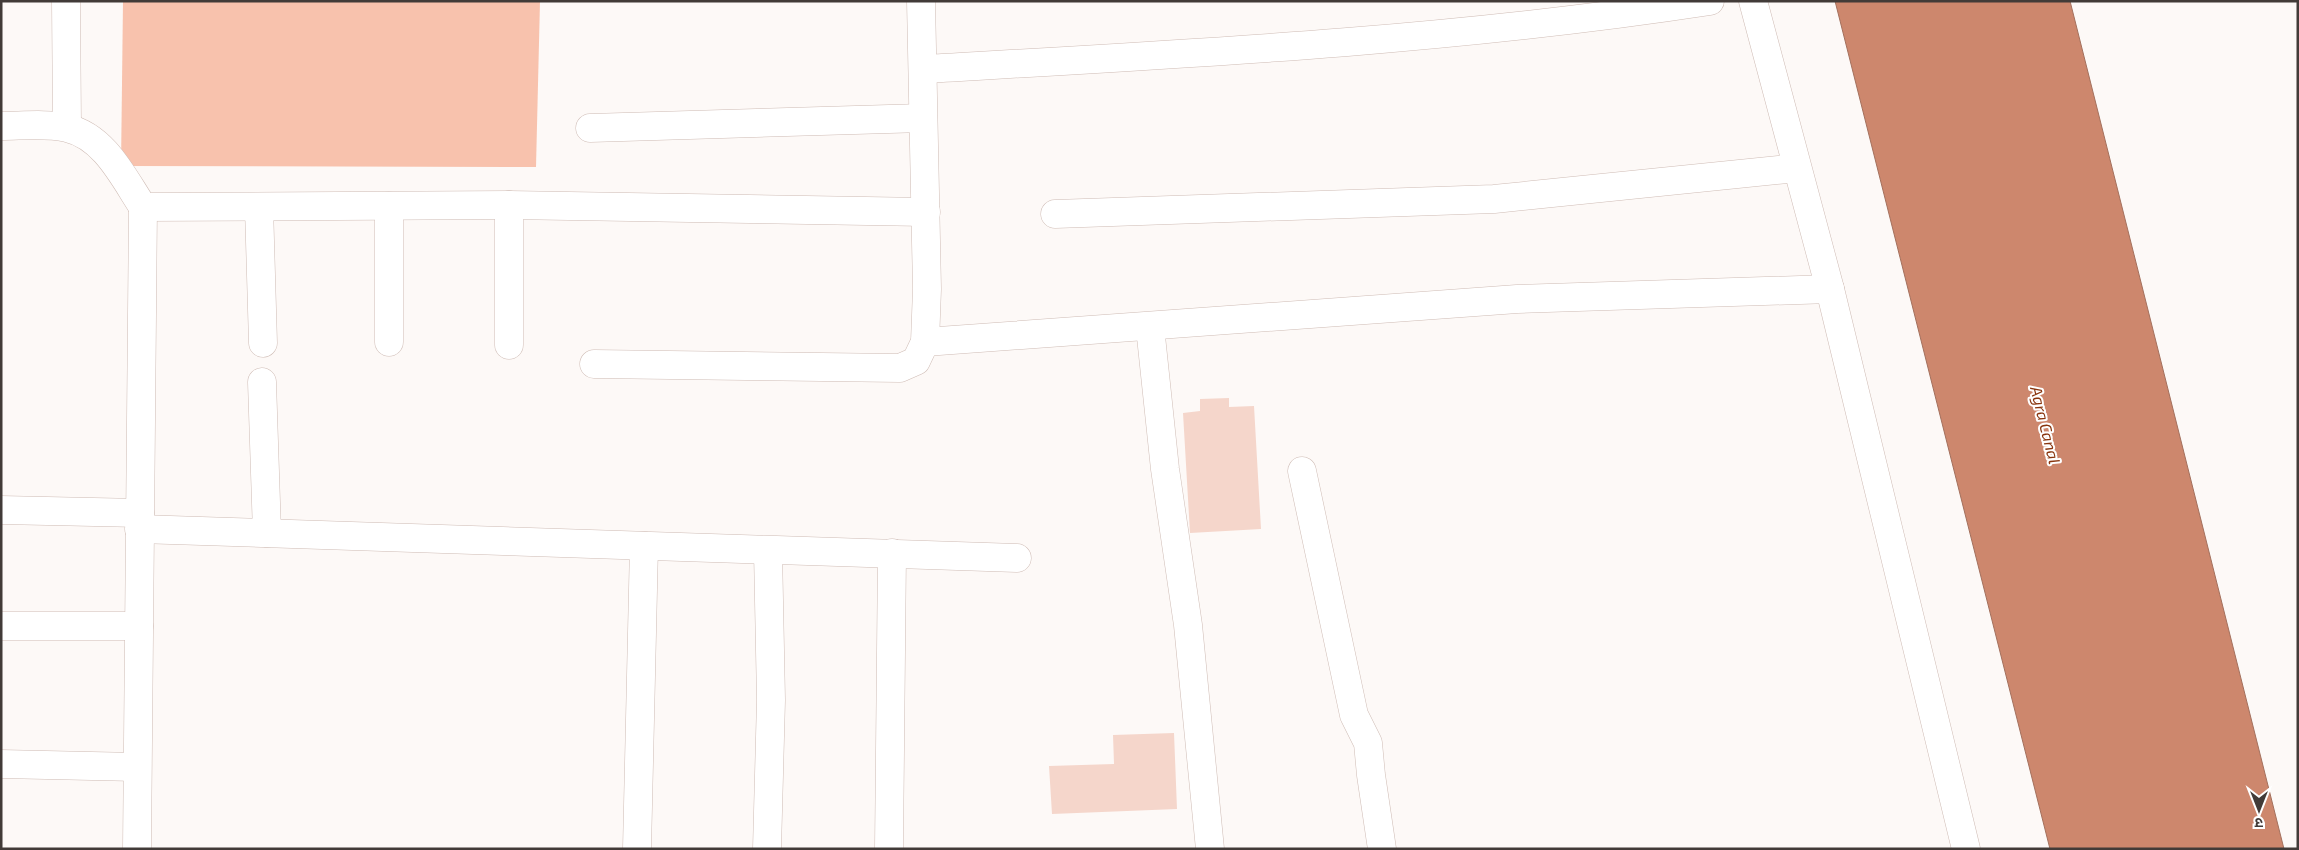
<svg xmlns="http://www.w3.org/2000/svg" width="2299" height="850" viewBox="0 0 2299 850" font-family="'Exo 2','Noto Sans Devanagari',sans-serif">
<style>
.green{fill:#f8c2ad}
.water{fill:#cd876d;stroke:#a3705d}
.building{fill:#f5d6cb}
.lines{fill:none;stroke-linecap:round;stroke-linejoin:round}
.minor-casing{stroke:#cfbcb5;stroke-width:29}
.minor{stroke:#fff;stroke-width:28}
.labels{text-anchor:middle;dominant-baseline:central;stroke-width:4;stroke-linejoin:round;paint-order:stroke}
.water-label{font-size:16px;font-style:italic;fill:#88340d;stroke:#fff}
</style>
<rect width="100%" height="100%" fill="#fdf9f7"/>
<!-- green -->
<polygon class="green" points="123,1 540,1 536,167 121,166"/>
<!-- water -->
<polygon class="water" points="1835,1 2070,1 2284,849 2050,849"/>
<!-- building -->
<g class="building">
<polygon points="1229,398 1229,407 1254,406 1261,529 1190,533 1183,413 1200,411 1200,399"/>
<polygon points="1174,733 1177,809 1052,814 1049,766 1114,764 1113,735"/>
</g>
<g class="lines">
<!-- minor casing -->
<g class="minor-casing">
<g id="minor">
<polyline points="66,1 67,127"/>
<polyline points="1753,1 1830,289 1966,849"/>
<path d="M923 69C1186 54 1449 41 1710 1"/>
<path d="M1 126C22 126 47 123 67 128 105 137 123 177 143 207L509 205 926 212"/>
<polyline points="590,128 923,118"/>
<polyline points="389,206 389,342"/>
<polyline points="259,207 263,343"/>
<polyline points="1055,214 1494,199 1797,168"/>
<polyline points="1150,327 1165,469 1188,625 1210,849"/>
<polyline points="925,342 1517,299 1830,289"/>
<polyline points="509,345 509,205"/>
<polyline points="594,364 900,368 916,361 925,342 927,289 921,1"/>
<polyline points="262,382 267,533"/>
<polyline points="1302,471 1354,715 1368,743 1371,775 1382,849"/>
<polyline points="1,510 140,513"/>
<polyline points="139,529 1017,558"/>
<polyline points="1,626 139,626"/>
<polyline points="1,764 137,767"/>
<polyline points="137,849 143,207"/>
<polyline points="637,849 644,546"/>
<polyline points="767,849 771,700 768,551"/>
<polyline points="889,849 892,553"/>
</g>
</g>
<!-- minor -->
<use href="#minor" class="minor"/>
</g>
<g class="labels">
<!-- water labels -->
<g class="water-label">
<text transform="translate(2046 425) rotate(76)">Agra Canal</text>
</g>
</g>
<!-- border -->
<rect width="2299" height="850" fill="none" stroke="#423b38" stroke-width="5"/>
<!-- north arrow -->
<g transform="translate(2259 810) rotate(180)" stroke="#ffffff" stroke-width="4" paint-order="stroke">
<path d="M0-4L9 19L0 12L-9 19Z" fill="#423b38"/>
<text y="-8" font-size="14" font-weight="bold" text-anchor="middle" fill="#423b38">उ</text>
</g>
</svg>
